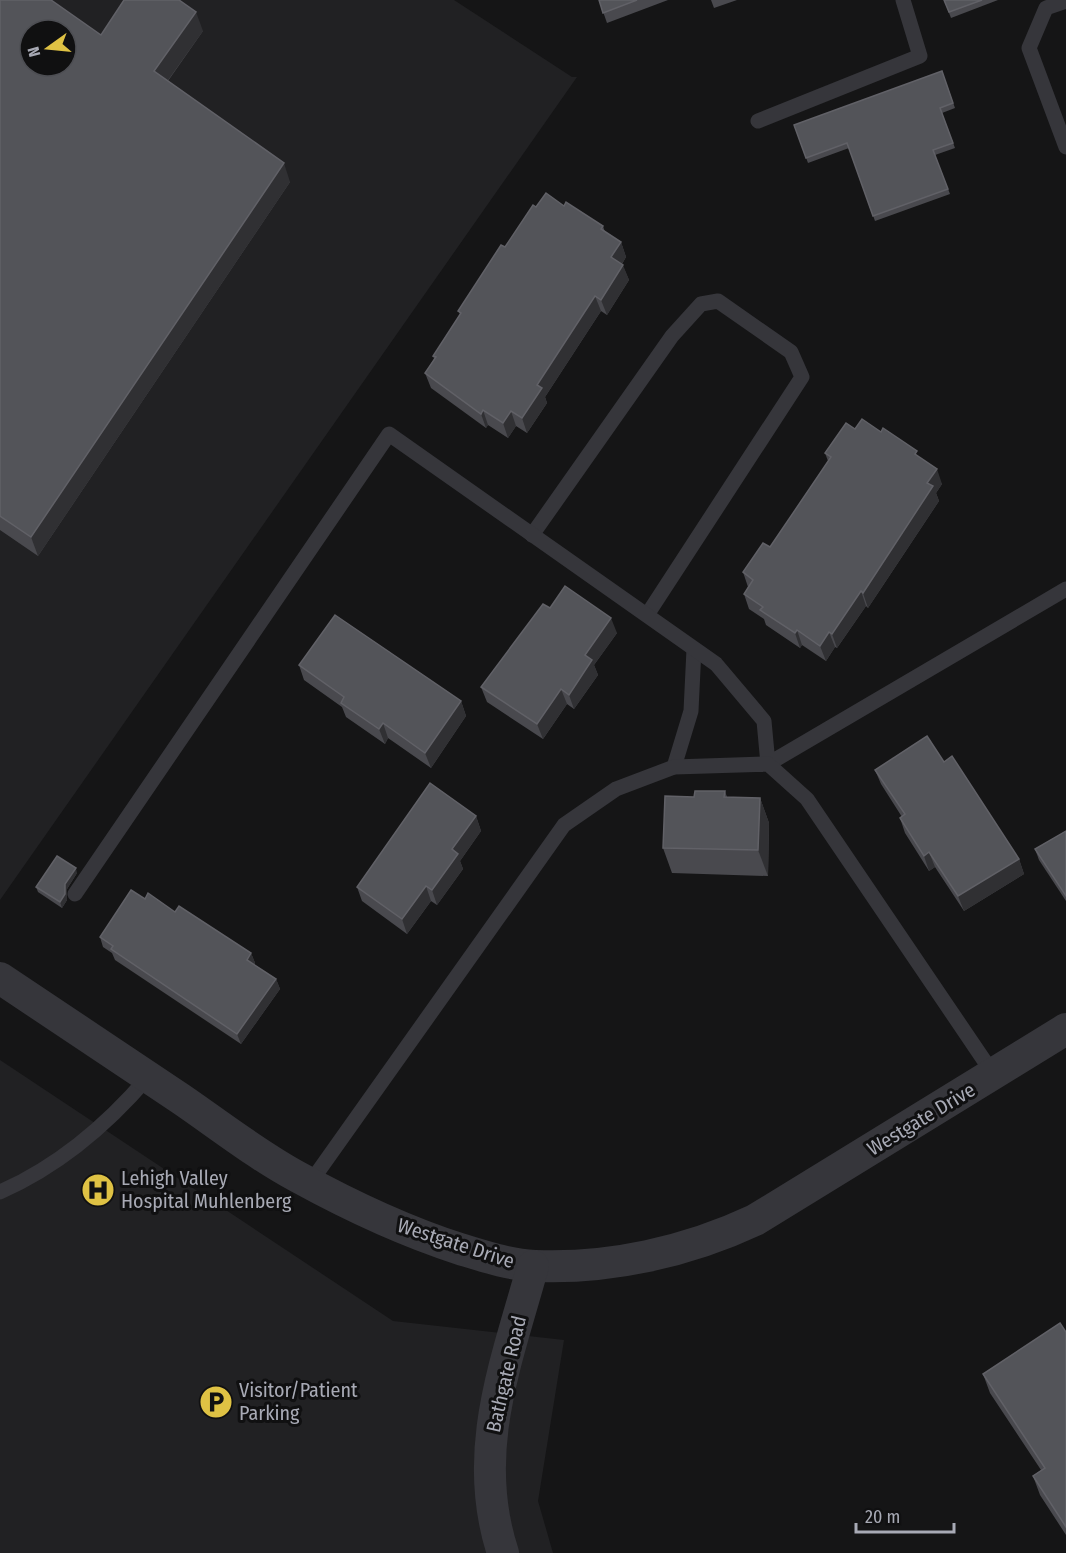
<svg xmlns="http://www.w3.org/2000/svg" width="1066" height="1553" viewBox="0 0 1066 1553" font-family="'Fira Sans Condensed',sans-serif">
<style>
.built{fill:#212123;fill-rule:evenodd}
.lines{fill:none;stroke-linecap:round;stroke-linejoin:round}
.lane{stroke:#36363b;stroke-width:15}
.street{stroke:#36363b;stroke-width:32}
.wall{fill:#49494e}
.shaded-wall{fill:#303033}
.building{fill:#535459;stroke:#616167;stroke-width:1.5;fill-rule:evenodd}
.labels{text-anchor:middle;dominant-baseline:central;stroke-width:6;stroke-linejoin:round;paint-order:stroke}
.street-label{font-size:20px;fill:#a8aab5;stroke:#101011}
.poi-label{font-size:20px;fill:#a8aab5;stroke:#101011;text-anchor:start}
</style>
<rect width="100%" height="100%" fill="#151516"/>
<!-- built -->
<g class="built">
<path d="M0 0H454L572 77H577L0 900ZM30 30H66V66H30Z"/>
<polygon points="0,1060 393,1321 564,1340 538,1501 553,1553 0,1553"/>
</g>
<g class="lines">
<!-- lane -->
<g class="lane">
<polyline points="1066,1 1046,8 1029,48 1066,147"/>
<polyline points="758,121 920,56 903,0"/>
<polyline points="532,535 672,336 701,304 718,301 791,352 802,377 647,615"/>
<polyline points="674,767 691,711 694,649"/>
<polyline points="75,894 389,434 716,664 764,721 768,764 1066,589"/>
<polyline points="310,1183 564,825 616,789 674,767 768,764 807,799 994,1075"/>
<path d="M0 1192C59 1166 107 1125 148 1077"/>
</g>
<!-- street -->
<g class="street">
<path d="M0 978C60 1018 121 1059 181 1099 219 1125 257 1155 298 1177 349 1205 404 1231 460 1249 483 1256 510 1265 535 1266 609 1269 687 1252 755 1220L1066 1029"/>
<path d="M503 1553C470 1453 506 1363 533 1266"/>
</g>
</g>
<!-- wall -->
<g class="wall">
<polygon points="0,0 101,35 203,31 168,81 290,182 38,556 0,530"/>
<polygon points="599,0 668,0 607,23"/>
<polygon points="711,0 737,0 714,8"/>
<polygon points="944,0 998,0 951,18"/>
<polygon points="942,71 955,108 942,113 955,148 935,155 950,194 875,221 849,148 808,163 794,125"/>
<polygon points="564,206 603,226 605,232 621,242 626,257 622,264 629,280 607,315 601,311 545,397 547,403 527,433 516,426 508,438 488,425 486,428 431,388 425,373 434,359 433,356 460,314 458,311 505,247 536,207"/>
<polygon points="825,453 920,457 942,484 936,493 939,501 868,608 866,606 837,648 835,647 826,661 802,645 800,648 766,625 764,619 749,609 744,594 748,587 743,572 770,547 828,461"/>
<polygon points="550,608 617,633 594,665 598,675 574,709 567,704 543,739 487,702 481,687"/>
<polygon points="299,665 461,701 466,716 431,768 388,738 385,744 346,717 342,707 304,680"/>
<polygon points="944,762 1019,859 1024,874 964,911 935,867 929,871 905,833 900,818 902,817 881,784 875,770"/>
<polygon points="725,791 727,797 760,798 769,823 768,876 672,873 663,848 694,797"/>
<polygon points="476,816 481,831 460,861 463,869 437,905 431,901 407,934 362,901 357,887"/>
<polygon points="1066,831 1066,901 1039,860 1035,849"/>
<polygon points="77,873 67,889 67,900 62,908 38,892 36,887"/>
<polygon points="145,899 175,912 251,953 255,963 254,965 276,979 280,989 241,1044 115,960 112,953 103,947 100,937"/>
<polygon points="1066,1332 1066,1535 1040,1495 1033,1476 1041,1470 990,1393 983,1374"/>
</g>
<!-- shaded-wall -->
<g class="shaded-wall">
<polygon points="196,12 203,31 161,90 154,71"/>
<polygon points="284,163 290,182 38,556 31,537"/>
<polygon points="621,242 626,257 617,272 611,257"/>
<polygon points="623,265 629,280 607,315 601,300"/>
<polygon points="595,296 601,311 545,397 547,403 527,433 522,418 537,385"/>
<polygon points="483,410 488,425 486,428 481,414"/>
<polygon points="511,411 516,426 508,438 503,423"/>
<polygon points="937,469 942,484 936,493 939,501 868,608 863,593 927,483"/>
<polygon points="861,591 866,606 837,648 832,634"/>
<polygon points="611,618 617,633 594,665 598,675 574,709 569,695 585,655"/>
<polygon points="797,630 802,645 800,648 795,633"/>
<polygon points="829,632 835,647 826,661 820,646"/>
<polygon points="561,689 567,704 543,739 537,724"/>
<polygon points="461,701 466,716 431,768 425,753"/>
<polygon points="383,723 388,738 385,744 379,729"/>
<polygon points="760,798 769,823 768,876 758,850"/>
<polygon points="476,816 481,831 460,861 463,869 437,905 432,890 452,849"/>
<polygon points="929,852 935,867 929,871 924,856"/>
<polygon points="1019,859 1024,874 964,911 958,896"/>
<polygon points="76,868 77,873 67,889 67,900 62,908 60,902 65,884"/>
<polygon points="426,886 431,901 407,934 402,919"/>
<polygon points="251,953 255,963 250,970 247,960"/>
<polygon points="276,979 280,989 241,1044 237,1034"/>
</g>
<!-- building -->
<g class="building">
<path d="M0 0H51L101 35 124 0H179L196 12 154 71 284 163 31 537 0 516ZM30 30H66V66H30Z"/>
<polygon points="599,0 637,0 603,13"/>
<polygon points="944,0 982,0 949,12"/>
<polygon points="942,71 953,103 940,108 953,143 933,150 948,189 873,216 847,143 806,158 794,125"/>
<polygon points="546,193 564,206 566,202 603,226 601,229 621,242 611,257 623,265 601,300 595,296 537,385 542,388 522,418 511,411 503,423 483,410 481,414 425,373 436,357 433,356 461,313 458,311 501,245 505,247 533,205 536,207"/>
<polygon points="862,419 881,432 883,428 917,451 915,454 937,469 927,483 933,486 863,593 861,591 832,634 829,632 820,646 797,630 795,633 760,610 763,607 744,594 753,580 743,572 763,543 770,547 831,457 825,453 846,423 855,429"/>
<polygon points="565,586 611,618 585,655 592,660 569,695 561,689 537,724 481,687 543,604 550,608"/>
<polygon points="335,615 461,701 425,753 383,723 379,729 341,703 344,697 299,665"/>
<polygon points="927,736 944,762 952,756 1019,859 958,896 929,852 924,856 900,818 905,814 875,770"/>
<polygon points="430,783 476,816 452,849 458,854 432,890 426,886 402,919 357,887"/>
<polygon points="695,791 725,791 724,797 760,798 758,850 663,848 665,796 694,797"/>
<polygon points="1066,831 1066,896 1035,849"/>
<polygon points="57,856 76,868 65,884 65,894 60,902 36,887"/>
<polygon points="131,890 145,899 148,893 175,912 179,906 251,953 247,960 276,979 237,1034 111,949 113,946 100,937"/>
<polygon points="1060,1323 1066,1332 1066,1527 1033,1476 1045,1468 983,1374"/>
</g>
<!-- icons -->
<defs>
<g id="hospital-disc" transform="scale(1.725)"><circle r="9.5" fill="#dfc244" stroke="#101011"/><path d="M-5-5h3v3.5h4V-5h3V5h-3V1.5h-4V5h-3Z" fill="#111"/></g>
<g id="parking-disc" transform="scale(1.725)"><circle r="9.5" fill="#dfc244" stroke="#101011"/><path d="M-3.5-5.5H1a3.5 3.5 0 0 1 0 7H-1V5.5H-3.5ZM-1-3.4V-.6H.8a1.4 1.4 0 0 0 0-2.8Z" fill="#111"/></g>
</defs>
<g fill-rule="evenodd">
<use href="#hospital-disc" x="98" y="1190"/>
<use href="#parking-disc" x="216" y="1402"/>
</g>
<g class="labels">
<!-- street labels -->
<g class="street-label">
<text transform="translate(921 1119) rotate(-31)">Westgate Drive</text>
<text transform="translate(456 1243) rotate(18)">Westgate Drive</text>
<text transform="translate(506 1374) rotate(-77)">Bathgate Road</text>
</g>
<!-- poi labels -->
<g class="poi-label">
<text x="121" y="1178">Lehigh Valley<tspan x="121" dy="23">Hospital Muhlenberg</tspan></text>
<text x="239" y="1390">Visitor/Patient<tspan x="239" dy="23">Parking</tspan></text>
</g>
</g>
<!-- north arrow -->
<g transform="translate(48 48) rotate(255)"><circle r="28" fill="#101011" stroke="#4d4e53" stroke-width="1.5"/>
<path d="M0-4.5L10 22L0 15L-10 22Z" fill="#dfc244"/>
<text y="-9" font-size="16" font-weight="bold" text-anchor="middle" fill="#a8aab5">N</text>
</g>
<!-- scale -->
<path d="M856 1523v9h98v-9" fill="none" stroke="#a8aab5" stroke-width="3"/>
<text x="865" y="1523" font-size="18" fill="#a8aab5" stroke="#101011" stroke-width="4.5" paint-order="stroke">20 m</text>
</svg>
